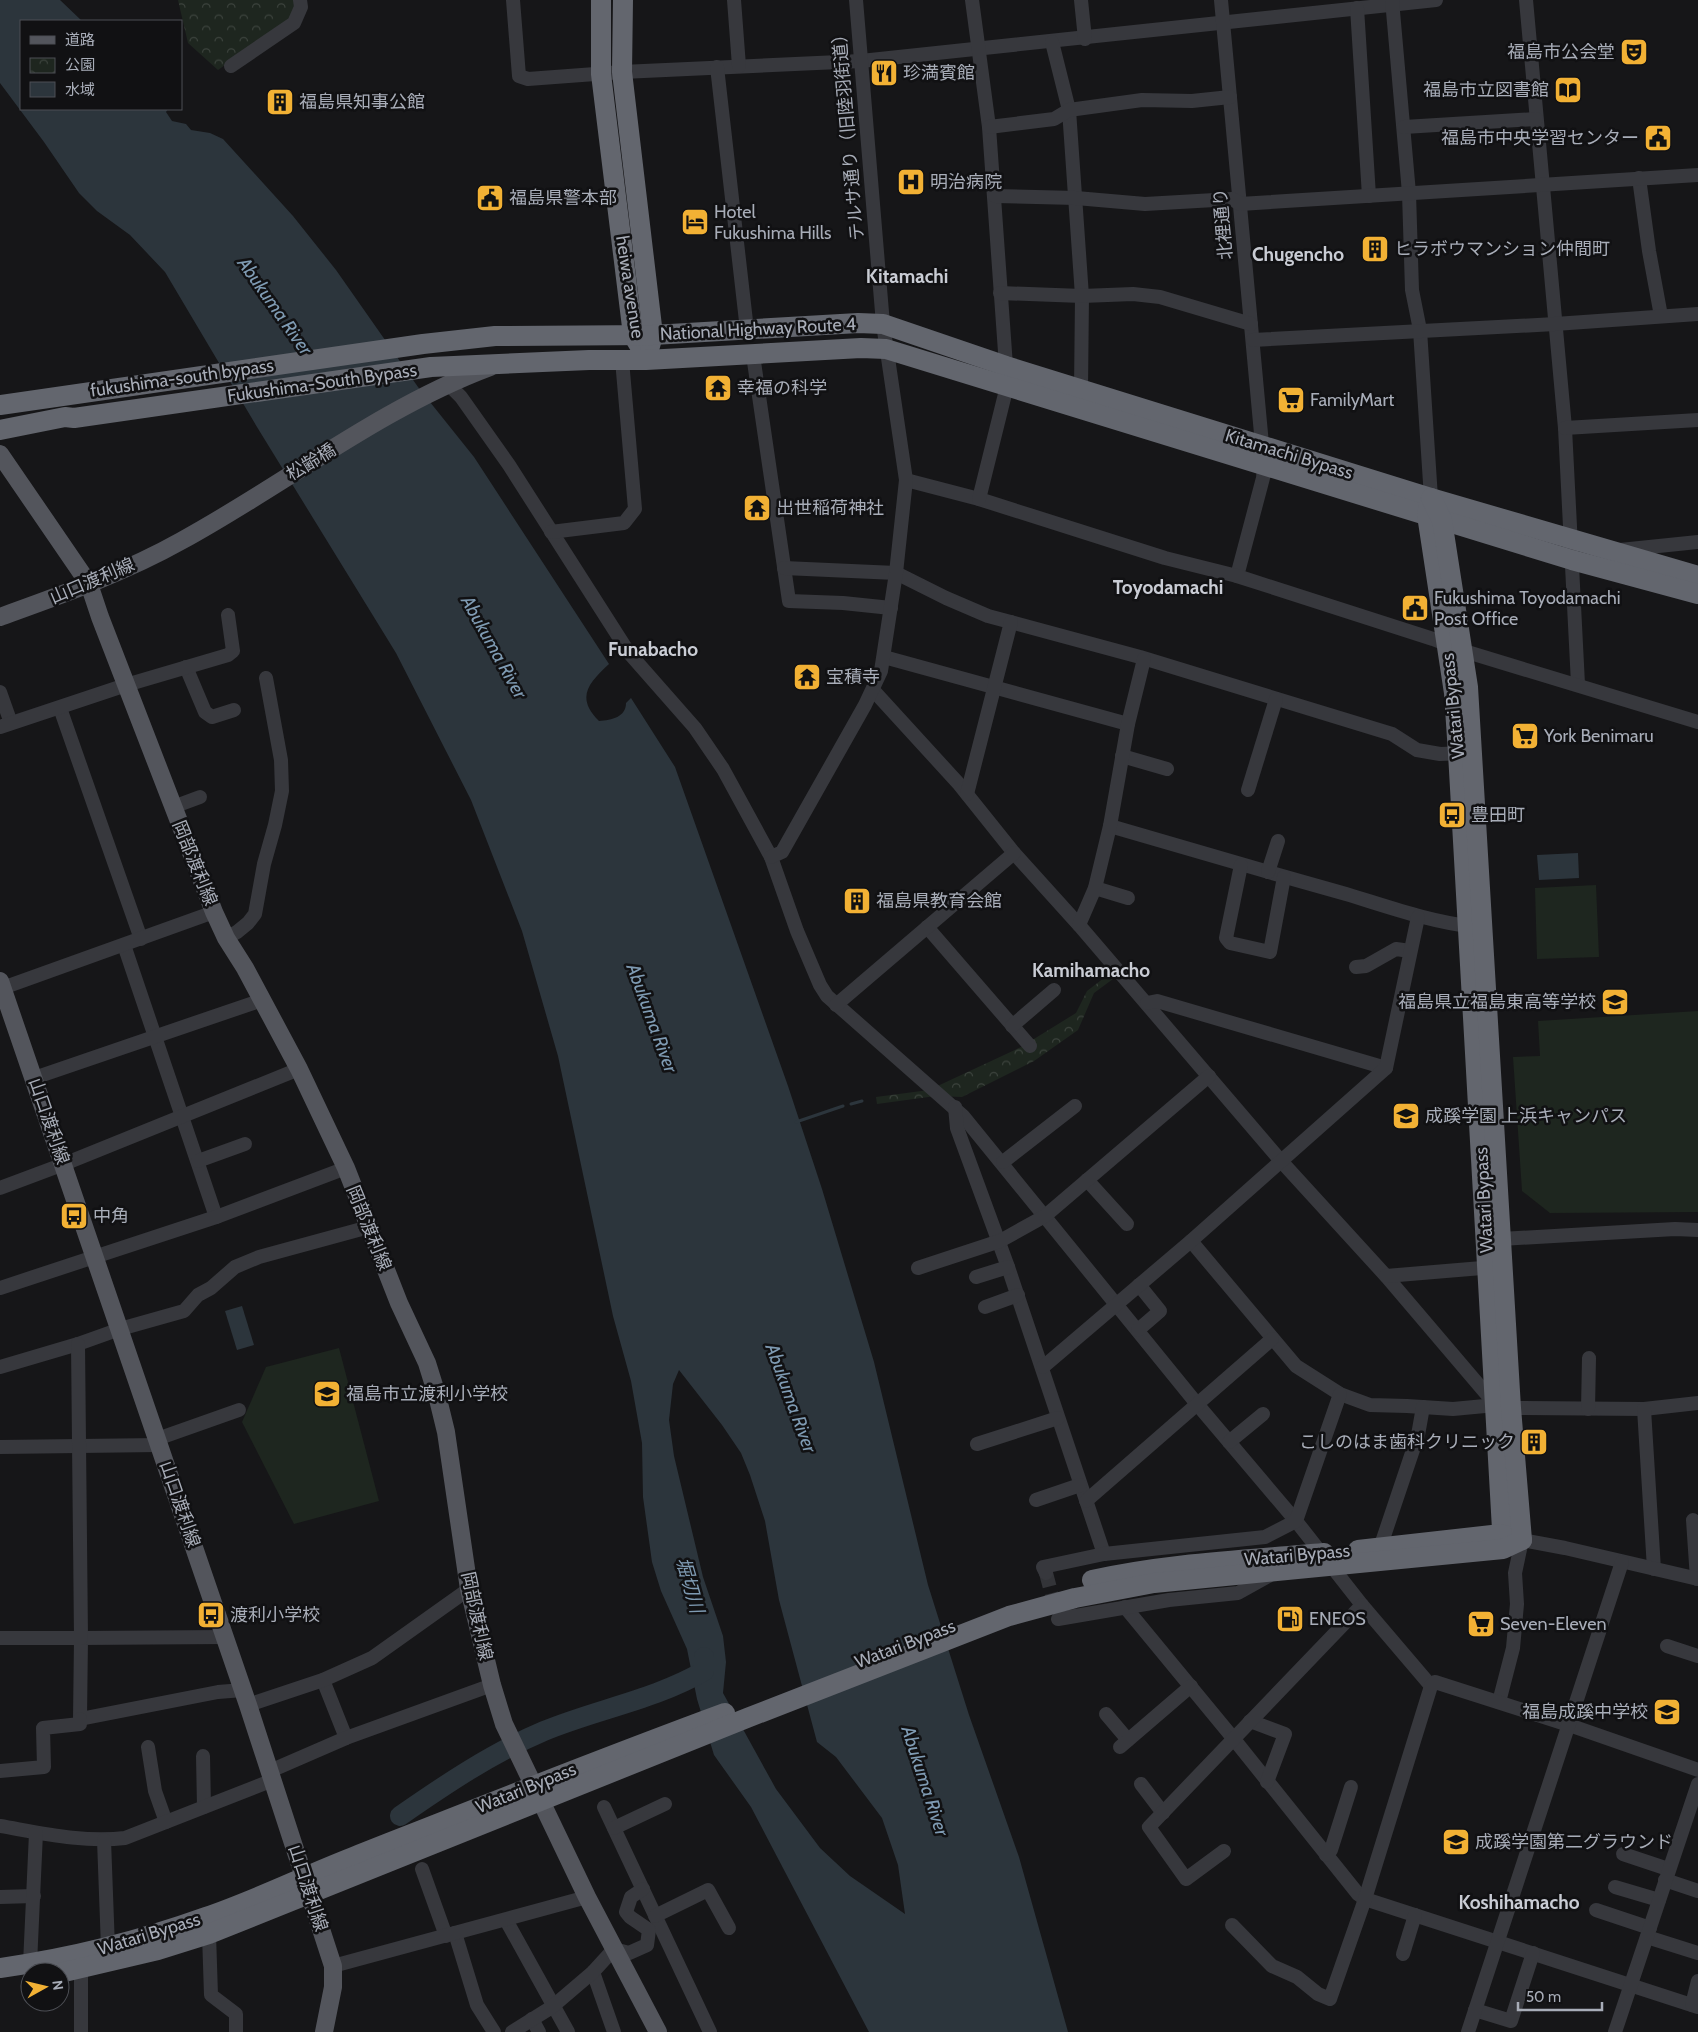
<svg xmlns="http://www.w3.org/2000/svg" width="1698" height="2032" viewBox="0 0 1698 2032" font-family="Cabin,'Noto Sans JP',sans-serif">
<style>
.park{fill:url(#park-crowns)}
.garden{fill:#1e261f}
.water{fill:#2c353c;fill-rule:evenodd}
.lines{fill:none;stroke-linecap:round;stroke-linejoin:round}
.stream{stroke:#2c353c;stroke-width:3}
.river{stroke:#2c353c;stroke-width:20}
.minor-tunnel{stroke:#333438;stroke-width:14;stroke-dasharray:14 7;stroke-linecap:butt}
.minor{stroke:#37383d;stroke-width:14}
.major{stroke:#53555c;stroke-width:18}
.highway{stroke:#63666e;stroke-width:20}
.labels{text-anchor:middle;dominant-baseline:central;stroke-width:5;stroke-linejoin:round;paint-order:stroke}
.poi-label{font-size:18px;fill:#a8adb8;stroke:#111113;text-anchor:start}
.street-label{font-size:18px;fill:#a8adb8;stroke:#111113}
.neighbourhood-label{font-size:19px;font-weight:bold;fill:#c9ccd4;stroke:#111113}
.water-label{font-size:19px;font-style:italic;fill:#7f9bb3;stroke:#111113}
</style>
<defs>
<pattern id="park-crowns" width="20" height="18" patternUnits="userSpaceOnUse" patternTransform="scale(1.25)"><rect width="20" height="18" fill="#1e261f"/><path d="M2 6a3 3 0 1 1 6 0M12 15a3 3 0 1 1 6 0" fill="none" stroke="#3c433d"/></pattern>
</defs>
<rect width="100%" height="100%" fill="#161618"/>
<!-- park -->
<g class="park">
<polygon points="178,0 295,0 296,5 290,19 218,70 188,43"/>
<polygon points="1113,971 1117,976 1094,993 1078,1030 1034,1061 962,1097 936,1096 877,1104 876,1097 929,1090 1021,1047 1076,1013 1087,991"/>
</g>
<!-- garden -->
<g class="garden">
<polygon points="1596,885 1599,957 1537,959 1535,888"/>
<polygon points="1698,1011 1698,1212 1550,1213 1522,1191 1513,1057 1540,1056 1538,1021"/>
<polygon points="339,1348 379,1501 294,1524 242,1422 266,1367"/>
</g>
<!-- water -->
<g class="water">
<path d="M0 0H60L82 21H21V109H168L166 112 172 121 186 124 191 130 210 133 223 139 293 216 336 270 418 387 474 457 609 664C589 683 575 697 599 721 612 720 626 717 626 703L631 698 675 767 788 1086 822 1189 874 1362 928 1585 969 1715 1019 1857 1068 2032H869L751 1807 714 1755 697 1699 687 1649 661 1591 652 1562 643 1497 642 1443 631 1381 613 1316 558 1056 522 931 471 800 396 653 257 427 165 272 130 235 97 211 79 193 44 142 0 83ZM679 1370 722 1425 741 1453 750 1475 765 1521 779 1600 817 1742 836 1757 882 1818 898 1865 905 1914 850 1876 820 1848 776 1789 723 1693 726 1662 723 1636 703 1577 674 1456 669 1420 673 1384Z"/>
<polygon points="1578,853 1579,878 1539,880 1537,855"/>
<polygon points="242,1306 254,1345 237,1350 225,1311"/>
</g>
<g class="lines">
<!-- stream -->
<g class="stream">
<polyline points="851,1104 862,1101"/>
<polyline points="796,1122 843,1106"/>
</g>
<!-- river -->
<path class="river" d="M400 1816C446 1784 492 1753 544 1731 597 1709 654 1700 704 1671V1657"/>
<!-- minor-tunnel -->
<polyline class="minor-tunnel" points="1046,1573 1056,1611"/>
<!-- minor -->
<g class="minor">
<polyline points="513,0 519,76 528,79 622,72 861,61 1436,0"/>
<polyline points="734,0 739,66"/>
<polyline points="972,0 989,127 1006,366"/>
<polyline points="1081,0 1085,39"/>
<polyline points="1221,0 1264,466 1263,478 1237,576"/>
<polyline points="1392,0 1409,193 1412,290 1420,330 1431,498"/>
<polyline points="1526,0 1565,428 1578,684"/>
<polyline points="1357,8 1369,196"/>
<polyline points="1052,42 1069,110 1082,296 1081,389"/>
<polyline points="231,66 294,23 301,7 300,0"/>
<polyline points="717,67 747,330"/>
<polyline points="989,127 1054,119 1069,110 1142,100 1192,101 1230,97"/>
<polyline points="1404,127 1536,119"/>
<polyline points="1639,178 1649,251 1661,316"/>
<polyline points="995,196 1076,198 1145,204 1232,199 1240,204 1698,175"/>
<polyline points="1000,293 1082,296 1133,294 1160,297 1251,324"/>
<polyline points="1253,340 1555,324 1698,314"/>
<polyline points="753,355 789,601 843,603 891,608"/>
<polyline points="448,384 461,397 509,465 629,653 695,728 723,769 771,857 797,931 820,985 827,996 963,1116 1197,1404 1296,1521 1362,1605 1431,1686"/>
<polyline points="1565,428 1698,420"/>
<polyline points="906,480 979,499 1165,558 1237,576 1433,639 1464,651 1698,722"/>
<polyline points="979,499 1007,386"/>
<polyline points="551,532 624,523 635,509 622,360"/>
<polyline points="1620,550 1698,542"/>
<polyline points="784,568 896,573 946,598 988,616 1140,657 1392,734 1417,750 1440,754 1465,753"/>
<polyline points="884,657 1128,724"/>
<polyline points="186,667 205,712 212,717 234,710"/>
<polyline points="873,690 958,783 1014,853 1079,925 1281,1161 1386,1276 1495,1404 1511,1408 1644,1409 1698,1403"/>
<polyline points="0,692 11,723"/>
<polyline points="60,708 141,939"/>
<polyline points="0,727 126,685 228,655 233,651 228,615"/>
<polyline points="1122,756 1167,769"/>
<polyline points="1248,790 1276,699"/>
<polyline points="967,794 1011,622"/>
<polyline points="173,807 200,797"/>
<path d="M1110 826C1188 849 1267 872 1346 894 1389 907 1430 922 1475 927"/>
<polyline points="771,857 782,852 865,705 881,671 896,573 906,480 883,324 856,0"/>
<polyline points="1241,865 1226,938 1230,943 1270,952 1284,877"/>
<polyline points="1268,872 1278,841"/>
<polyline points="1095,888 1128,898"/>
<polyline points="1079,925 1095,888 1110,826 1128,724 1144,659"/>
<polyline points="927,927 1030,1046"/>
<polyline points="226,938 237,932 248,923 255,914 264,864 275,825 282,791 281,760 266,678"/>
<polyline points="124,945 216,1217"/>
<polyline points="1356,967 1366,966 1396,949 1410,951"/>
<polyline points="0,989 214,912"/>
<polyline points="1147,1003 1157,1001 1386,1068"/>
<polyline points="836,1005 1014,853"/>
<polyline points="1012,1026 1054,990"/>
<polyline points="34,1078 262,1000"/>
<polyline points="955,1107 957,1128 1008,1267 1104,1554"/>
<polyline points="198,1161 245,1144"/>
<polyline points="1003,1162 1075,1106"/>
<polyline points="1087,1180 1127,1224"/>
<polyline points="0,1188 64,1164 299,1069"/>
<polyline points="1501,1239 1675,1229 1698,1230"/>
<polyline points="1191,1241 1296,1366 1340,1394 1370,1405 1407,1406 1453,1409 1485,1406"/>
<polyline points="918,1268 1000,1241 1045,1216 1209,1076"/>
<polyline points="1386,1276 1494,1267"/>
<polyline points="976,1277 1008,1267"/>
<polyline points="0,1288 219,1216 346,1168"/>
<polyline points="985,1307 1018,1295"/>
<polyline points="1138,1330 1160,1311 1139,1285"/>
<polyline points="0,1367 78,1344 120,1329 184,1311 198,1295 211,1288 235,1267 259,1257 369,1227"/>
<polyline points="1043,1367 1191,1241 1386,1068 1418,917"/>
<polyline points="1588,1409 1589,1358"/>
<polyline points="1644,1409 1654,1569"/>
<polyline points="157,1439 239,1410"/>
<polyline points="1229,1442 1263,1414"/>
<polyline points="977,1444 1058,1418"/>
<polyline points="0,1447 159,1445"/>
<polyline points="1036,1500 1080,1485"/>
<polyline points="1086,1501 1272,1339"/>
<polyline points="1693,1520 1697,1579"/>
<polyline points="1380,1548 1418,1435 1423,1407"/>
<polyline points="1046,1573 1043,1567 1104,1554 1265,1537 1296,1521 1340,1394"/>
<polyline points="1125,1607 1233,1738 1358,1894 1365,1899 1698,2007"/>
<polyline points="1058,1619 1169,1600 1238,1593 1272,1574"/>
<polyline points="225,1637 81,1638 80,1719 218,1692 243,1690"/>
<polyline points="0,1638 81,1638 78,1344"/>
<polyline points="1667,1646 1698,1656"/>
<polyline points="323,1680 346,1738"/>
<polyline points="1499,1702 1513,1648 1517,1604 1515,1573 1522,1540 1565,1548 1698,1579"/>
<polyline points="248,1705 323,1680 372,1658 469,1589"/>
<polyline points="1106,1714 1128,1740"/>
<polyline points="1250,1721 1285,1734 1267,1782"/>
<polyline points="148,1747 155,1791 166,1822"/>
<polyline points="1120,1747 1191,1686"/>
<polyline points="203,1756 204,1807"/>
<polyline points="0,1771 44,1767 43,1728 80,1724 80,1719"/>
<polyline points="270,1771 346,1738 492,1685"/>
<polyline points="1141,1784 1163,1813"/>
<polyline points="604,1807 710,2032"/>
<path d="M0 1826C41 1833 84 1843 125 1838L273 1780"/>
<polyline points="614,1828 665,1804"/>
<polyline points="104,1840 108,1948"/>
<polyline points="1224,1851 1186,1879 1149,1827 1362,1605"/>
<polyline points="1623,1854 1668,1869"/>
<polyline points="1326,1855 1331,1850 1351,1787"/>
<polyline points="422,1869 446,1936"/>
<polyline points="1665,1880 1698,1891"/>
<polyline points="1615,1887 1659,1900"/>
<polyline points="0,1897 34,1896"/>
<polyline points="1596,1910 1650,1928"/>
<polyline points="655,1916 708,1890 729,1928"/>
<polyline points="506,1920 568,2032"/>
<polyline points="1232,1925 1272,1966 1297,1977 1318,1994 1330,1999 1365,1899 1431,1686 1435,1682 1569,1725 1698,1770"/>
<polyline points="455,1933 477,2005 494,2032"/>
<polyline points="209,1934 211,1995 236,2014 236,2032"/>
<polyline points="1647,1937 1698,1953"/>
<polyline points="1403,1954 1415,1915"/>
<polyline points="30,1964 36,1833"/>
<polyline points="333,1966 587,1897"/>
<polyline points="81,1969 81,2032"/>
<polyline points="593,1972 614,2032"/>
<polyline points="1692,2005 1698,1981"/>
<polyline points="1475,2010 1511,2021 1533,1953"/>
<polyline points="532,2019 539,2032"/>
<polyline points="512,2032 552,2007 593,1972 614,1949 629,1953 647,1945 649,1930 630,1917 626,1912 631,1897 643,1889"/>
<polyline points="1468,2032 1622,1562"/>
<polyline points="1615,2032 1698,1784"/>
</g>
<!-- major -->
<g class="major">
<polyline points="0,454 89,584 100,617 214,912 226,938 245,968 299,1069 346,1168 399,1303 427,1363 437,1395 446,1432 469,1589 492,1685 504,1724 587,1897 658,2032"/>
<path d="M0 617C61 595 124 573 181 541 284 485 380 408 490 367"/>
<polyline points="0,981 248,1705 333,1966 333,1987 324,2032"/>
</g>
<!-- highway -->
<g class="highway">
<polyline points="601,0 601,74 633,335 639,345"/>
<polyline points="623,0 622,72 653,335 650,346"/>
<polyline points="0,405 423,344 495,336 653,335 858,323 883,324 1006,366 1431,498 1698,576"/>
<polyline points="0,430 65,417 74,418 431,367 589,360 646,360 861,348 886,349 1572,560 1698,594"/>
<polyline points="1429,505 1427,515 1454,693 1458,753 1503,1547"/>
<polyline points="1358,1550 1501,1534 1522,1540"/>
<path d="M1092 1580C1169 1563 1246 1560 1324 1553"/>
<path d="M0 1968C71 1958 139 1941 206 1917 256 1900 304 1876 353 1857 477 1808 600 1759 725 1713"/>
<polyline points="60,1973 158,1950 209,1934 747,1718 1009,1616 1075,1598 1154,1583 1503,1549 1522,1540 1511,1408 1468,687 1442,520 1431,498"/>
</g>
</g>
<!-- icons -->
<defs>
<g id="theatre-square" transform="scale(1.4375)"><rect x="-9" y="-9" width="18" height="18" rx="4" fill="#f2b134" stroke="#111113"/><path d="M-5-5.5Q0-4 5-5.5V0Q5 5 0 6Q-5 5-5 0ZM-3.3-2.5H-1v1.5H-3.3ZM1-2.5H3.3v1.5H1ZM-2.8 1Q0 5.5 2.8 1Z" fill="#111"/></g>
<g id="restaurant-square" transform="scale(1.4375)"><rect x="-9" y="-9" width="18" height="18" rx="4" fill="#f2b134" stroke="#111113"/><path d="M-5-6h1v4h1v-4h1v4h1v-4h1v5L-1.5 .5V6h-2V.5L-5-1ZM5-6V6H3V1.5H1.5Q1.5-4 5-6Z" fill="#111"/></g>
<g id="library-square" transform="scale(1.4375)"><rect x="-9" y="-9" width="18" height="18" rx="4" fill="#f2b134" stroke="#111113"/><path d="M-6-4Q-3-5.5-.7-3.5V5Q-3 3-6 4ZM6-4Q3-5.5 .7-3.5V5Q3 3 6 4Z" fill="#111"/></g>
<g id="building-square" transform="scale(1.4375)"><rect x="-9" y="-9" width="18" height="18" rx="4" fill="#f2b134" stroke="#111113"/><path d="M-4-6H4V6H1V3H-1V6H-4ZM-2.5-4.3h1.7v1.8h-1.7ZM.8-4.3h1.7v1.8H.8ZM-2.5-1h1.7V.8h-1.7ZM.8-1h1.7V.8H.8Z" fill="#111"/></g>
<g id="civic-square" transform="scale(1.4375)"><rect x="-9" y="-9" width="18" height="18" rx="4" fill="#f2b134" stroke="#111113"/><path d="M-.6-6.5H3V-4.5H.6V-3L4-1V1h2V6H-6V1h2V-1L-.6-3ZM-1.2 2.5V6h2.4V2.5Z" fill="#111"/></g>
<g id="hospital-square" transform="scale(1.4375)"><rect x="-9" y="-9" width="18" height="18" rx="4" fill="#f2b134" stroke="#111113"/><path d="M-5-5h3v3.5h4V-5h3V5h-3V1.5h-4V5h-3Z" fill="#111"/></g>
<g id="hotel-square" transform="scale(1.4375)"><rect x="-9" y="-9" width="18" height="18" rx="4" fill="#f2b134" stroke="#111113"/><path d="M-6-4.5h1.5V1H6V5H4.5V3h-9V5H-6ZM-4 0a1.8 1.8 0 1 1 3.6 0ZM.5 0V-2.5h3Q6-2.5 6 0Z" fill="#111"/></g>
<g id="temple-square" transform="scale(1.4375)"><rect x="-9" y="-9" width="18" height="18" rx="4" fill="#f2b134" stroke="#111113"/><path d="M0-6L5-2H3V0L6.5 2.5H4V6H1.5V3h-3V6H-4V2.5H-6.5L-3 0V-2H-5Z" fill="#111"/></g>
<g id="supermarket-square" transform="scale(1.4375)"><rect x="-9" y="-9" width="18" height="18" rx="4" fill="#f2b134" stroke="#111113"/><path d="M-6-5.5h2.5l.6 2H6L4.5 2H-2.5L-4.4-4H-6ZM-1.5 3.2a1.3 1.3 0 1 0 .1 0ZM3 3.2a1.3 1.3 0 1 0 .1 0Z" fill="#111"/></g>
<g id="bus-square" transform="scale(1.4375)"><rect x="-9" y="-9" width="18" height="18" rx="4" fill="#f2b134" stroke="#111113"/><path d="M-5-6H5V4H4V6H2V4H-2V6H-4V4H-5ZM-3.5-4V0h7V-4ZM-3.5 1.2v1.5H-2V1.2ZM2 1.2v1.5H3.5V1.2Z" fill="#111"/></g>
<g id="school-square" transform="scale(1.4375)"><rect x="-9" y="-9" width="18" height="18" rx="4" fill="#f2b134" stroke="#111113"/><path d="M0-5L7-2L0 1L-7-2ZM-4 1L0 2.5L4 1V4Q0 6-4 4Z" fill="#111"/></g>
<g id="fuel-square" transform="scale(1.4375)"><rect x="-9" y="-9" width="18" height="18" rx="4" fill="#f2b134" stroke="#111113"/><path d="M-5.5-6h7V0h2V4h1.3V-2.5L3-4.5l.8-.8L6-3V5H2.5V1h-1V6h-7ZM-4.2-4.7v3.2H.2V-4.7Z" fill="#111"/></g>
</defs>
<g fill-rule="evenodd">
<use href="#theatre-square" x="1634" y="52"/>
<use href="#restaurant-square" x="884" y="73"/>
<use href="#library-square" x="1568" y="90"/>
<use href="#building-square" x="280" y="102"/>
<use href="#civic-square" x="1658" y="138"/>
<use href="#hospital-square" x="911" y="182"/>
<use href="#civic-square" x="490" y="198"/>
<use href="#hotel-square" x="695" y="222"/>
<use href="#building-square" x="1375" y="249"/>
<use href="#temple-square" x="718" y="388"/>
<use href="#supermarket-square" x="1291" y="400"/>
<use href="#temple-square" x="757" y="508"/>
<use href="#civic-square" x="1415" y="608"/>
<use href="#temple-square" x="807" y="677"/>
<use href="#supermarket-square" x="1525" y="736"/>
<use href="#bus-square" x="1452" y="815"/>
<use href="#building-square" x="857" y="901"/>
<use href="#school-square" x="1615" y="1002"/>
<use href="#school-square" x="1406" y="1116"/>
<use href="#bus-square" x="74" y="1216"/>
<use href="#school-square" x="327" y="1394"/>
<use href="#building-square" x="1534" y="1442"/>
<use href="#bus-square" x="211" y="1615"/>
<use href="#fuel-square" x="1290" y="1619"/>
<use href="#supermarket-square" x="1481" y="1624"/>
<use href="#school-square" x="1667" y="1712"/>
<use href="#school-square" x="1456" y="1842"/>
</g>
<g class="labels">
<!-- poi labels -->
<g class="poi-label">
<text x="1615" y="52" text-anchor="end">福島市公会堂</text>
<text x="903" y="73">珍満賓館</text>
<text x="1549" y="90" text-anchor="end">福島市立図書館</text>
<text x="299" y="102">福島県知事公館</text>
<text x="1639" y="138" text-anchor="end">福島市中央学習センター</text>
<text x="930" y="182">明治病院</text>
<text x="509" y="198">福島県警本部</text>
<text x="714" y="212">Hotel<tspan x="714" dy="21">Fukushima Hills</tspan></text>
<text x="1394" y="249">ヒラボウマンション仲間町</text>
<text x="737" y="388">幸福の科学</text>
<text x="1310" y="400">FamilyMart</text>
<text x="776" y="508">出世稲荷神社</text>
<text x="1434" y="598">Fukushima Toyodamachi<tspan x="1434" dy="21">Post Office</tspan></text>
<text x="826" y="677">宝積寺</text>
<text x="1544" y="736">York Benimaru</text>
<text x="1471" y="815">豊田町</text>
<text x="876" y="901">福島県教育会館</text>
<text x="1596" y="1002" text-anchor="end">福島県立福島東高等学校</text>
<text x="1425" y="1116">成蹊学園 上浜キャンパス</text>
<text x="93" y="1216">中角</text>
<text x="346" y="1394">福島市立渡利小学校</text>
<text x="1515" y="1442" text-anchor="end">こしのはま歯科クリニック</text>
<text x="230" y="1615">渡利小学校</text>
<text x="1309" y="1619">ENEOS</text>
<text x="1500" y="1624">Seven-Eleven</text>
<text x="1648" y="1712" text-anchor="end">福島成蹊中学校</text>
<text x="1475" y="1842">成蹊学園第二グラウンド</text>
</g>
<!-- street labels -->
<g class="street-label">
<text transform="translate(848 133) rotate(-95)">テルサ通り（旧陸羽街道）</text>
<text transform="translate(1223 224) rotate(-95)">北裡通り</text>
<text transform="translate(630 287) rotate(81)">heiwa avenue</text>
<text transform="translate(758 329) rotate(-3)">National Highway Route 4</text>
<text transform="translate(182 378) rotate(-8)">fukushima-south bypass</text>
<text transform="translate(322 383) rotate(-8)">Fukushima-South Bypass</text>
<text transform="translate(1289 454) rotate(17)">Kitamachi Bypass</text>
<text transform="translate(311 462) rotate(-31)">松齢橋</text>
<text transform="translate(92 581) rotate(-23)">山口渡利線</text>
<text transform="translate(1453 706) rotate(-96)">Watari Bypass</text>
<text transform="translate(195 863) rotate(68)">岡部渡利線</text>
<text transform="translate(49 1121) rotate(71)">山口渡利線</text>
<text transform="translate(1484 1200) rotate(-93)">Watari Bypass</text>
<text transform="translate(369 1228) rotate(68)">岡部渡利線</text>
<text transform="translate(180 1504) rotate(71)">山口渡利線</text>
<text transform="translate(1297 1555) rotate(-5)">Watari Bypass</text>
<text transform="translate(477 1616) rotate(78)">岡部渡利線</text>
<text transform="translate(905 1644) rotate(-21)">Watari Bypass</text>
<text transform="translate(526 1788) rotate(-22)">Watari Bypass</text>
<text transform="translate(308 1888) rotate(72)">山口渡利線</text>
<text transform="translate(149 1934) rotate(-17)">Watari Bypass</text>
</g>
<!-- neighbourhood labels -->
<g class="neighbourhood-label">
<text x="1298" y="254">Chugencho</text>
<text x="907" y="276">Kitamachi</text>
<text x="1168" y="587">Toyodamachi</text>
<text x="653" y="649">Funabacho</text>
<text x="1091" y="970">Kamihamacho</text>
<text x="1519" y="1902">Koshihamacho</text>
</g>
<!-- water labels -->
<g class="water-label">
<text transform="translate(275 306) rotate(55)">Abukuma River</text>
<text transform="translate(494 647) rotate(61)">Abukuma River</text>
<text transform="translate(652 1018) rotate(70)">Abukuma River</text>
<text transform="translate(791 1398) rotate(70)">Abukuma River</text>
<text transform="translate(690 1585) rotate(74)">堀切川</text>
<text transform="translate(925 1781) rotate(72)">Abukuma River</text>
</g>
</g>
<!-- legend -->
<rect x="20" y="20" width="162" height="90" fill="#111113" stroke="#4d4f55"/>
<rect x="30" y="36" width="25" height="8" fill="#53555c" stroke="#4d4f55"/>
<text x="65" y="45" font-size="15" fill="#a8adb8">道路</text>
<rect x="30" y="58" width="25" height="15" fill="url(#park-crowns)" stroke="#4d4f55"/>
<text x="65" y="70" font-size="15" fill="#a8adb8">公園</text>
<rect x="30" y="82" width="25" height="15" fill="#2c353c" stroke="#4d4f55"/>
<text x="65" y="95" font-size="15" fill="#a8adb8">水域</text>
<!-- north arrow -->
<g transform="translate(45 1987) rotate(82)"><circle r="24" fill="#111113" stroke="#4d4f55"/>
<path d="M0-4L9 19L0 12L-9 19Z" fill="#f2b134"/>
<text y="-8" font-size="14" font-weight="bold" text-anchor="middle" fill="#a8adb8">N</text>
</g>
<!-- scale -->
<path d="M1518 2002v8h84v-8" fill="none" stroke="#a8adb8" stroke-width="2.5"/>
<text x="1526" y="2002" font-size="15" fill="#a8adb8" stroke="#111113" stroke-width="4" paint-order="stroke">50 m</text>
</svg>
